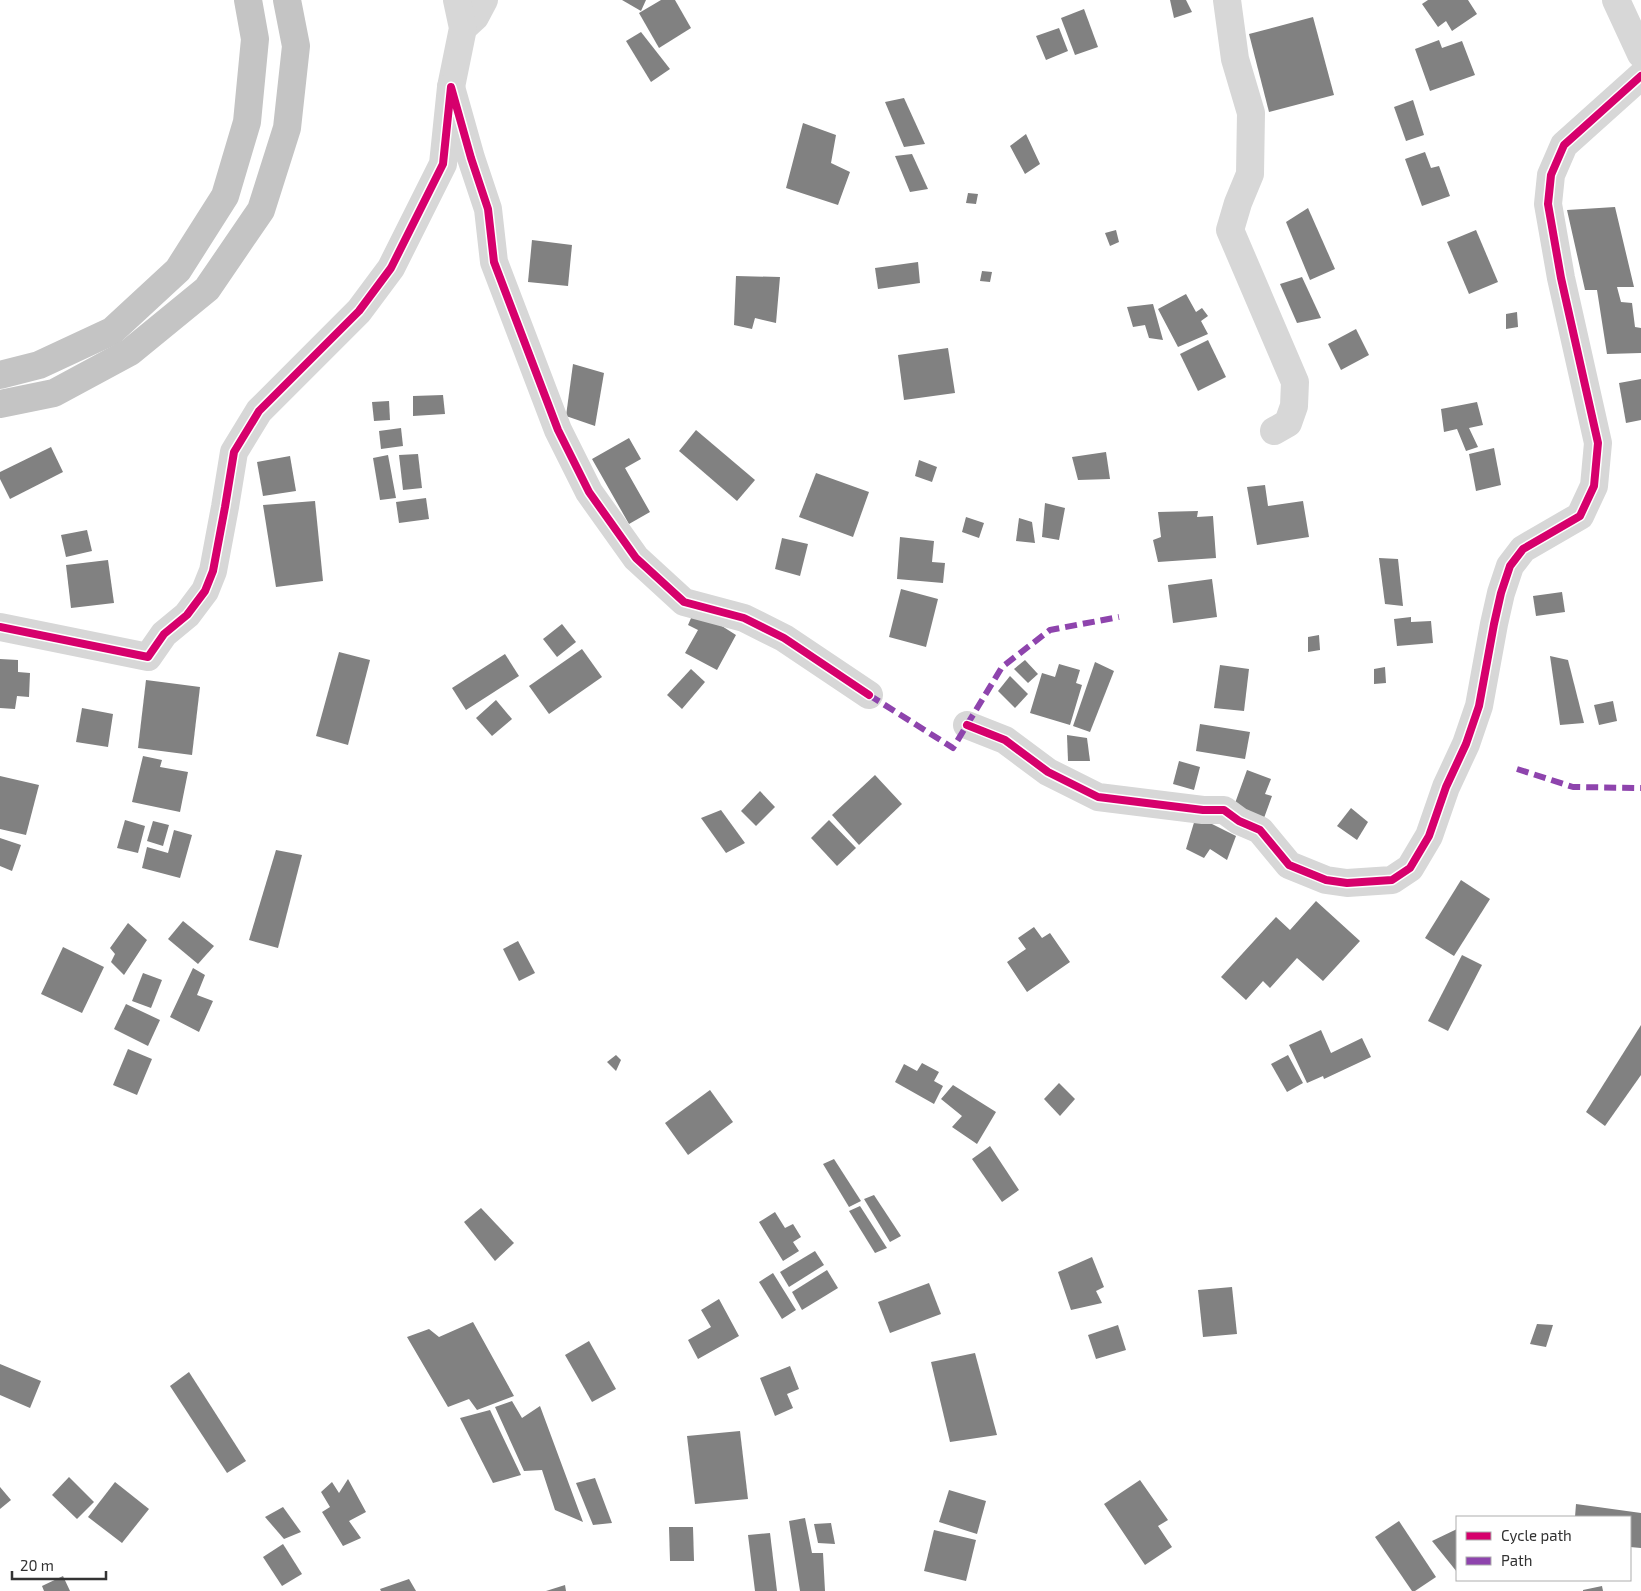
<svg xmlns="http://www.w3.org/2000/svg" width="1641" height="1591" viewBox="0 0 1641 1591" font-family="'Exo 2',sans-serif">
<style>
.building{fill:#818181}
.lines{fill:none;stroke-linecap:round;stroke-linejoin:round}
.minor{stroke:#d7d7d7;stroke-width:28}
.highway{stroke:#c4c4c4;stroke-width:28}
.quiet{stroke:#8e44ad;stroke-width:6;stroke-dasharray:12 6;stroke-linecap:butt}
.cycleway-casing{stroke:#fff;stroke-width:11}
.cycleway{stroke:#d6006c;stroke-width:8}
</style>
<rect width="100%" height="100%" fill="#fff"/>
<!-- building -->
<g class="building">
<polygon points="622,0 646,0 641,11"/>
<polygon points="661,0 675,0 691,28 659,48 639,13"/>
<polygon points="1170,0 1186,0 1192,12 1174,18"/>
<polygon points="1428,0 1468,0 1477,14 1452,31 1446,21 1438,27 1422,4"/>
<polygon points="1084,9 1098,47 1075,55 1061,18"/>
<polygon points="1313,17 1334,95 1269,112 1249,34"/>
<polygon points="1059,28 1068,51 1046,60 1036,36"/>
<polygon points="641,32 670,69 651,82 626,41"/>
<polygon points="1439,40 1442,48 1462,41 1475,75 1430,91 1415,49"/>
<polygon points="904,98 925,144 904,147 885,102"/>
<polygon points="1413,100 1424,135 1406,141 1394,107"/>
<polygon points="803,123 836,135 831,163 850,172 838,205 786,188"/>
<polygon points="1026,134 1040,164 1025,174 1010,146"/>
<polygon points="1425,152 1431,168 1439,166 1450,196 1422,206 1405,159"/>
<polygon points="912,154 928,189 910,192 895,156"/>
<polygon points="968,193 978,194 976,204 966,203"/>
<polygon points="1615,207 1634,287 1617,287 1621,302 1632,303 1635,327 1641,328 1641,353 1607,354 1597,290 1585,290 1567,210"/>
<polygon points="1308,208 1335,269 1310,280 1286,222"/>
<polygon points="1116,230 1119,242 1110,246 1105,233"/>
<polygon points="1476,230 1498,282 1469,294 1447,242"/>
<polygon points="532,240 572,245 568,286 528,282"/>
<polygon points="918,262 920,283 878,289 875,268"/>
<polygon points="982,271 992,272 990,282 980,281"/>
<polygon points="736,276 780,277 776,323 755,318 752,329 734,325"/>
<polygon points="1302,277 1321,318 1297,323 1280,284"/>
<polygon points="1186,294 1196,312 1202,308 1208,316 1201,321 1208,334 1178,347 1158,309"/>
<polygon points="1153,304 1163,340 1149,338 1145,325 1133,327 1127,307"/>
<polygon points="1517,312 1518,327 1506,329 1506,314"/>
<polygon points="1356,329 1369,355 1341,370 1328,344"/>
<polygon points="1208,340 1226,377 1198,391 1180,354"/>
<polygon points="948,348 955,393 904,400 898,355"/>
<polygon points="573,364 604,373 595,426 566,416"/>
<polygon points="1641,379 1641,420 1626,423 1619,383"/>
<polygon points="443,395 445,414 413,416 413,396"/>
<polygon points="389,401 390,420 374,421 372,402"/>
<polygon points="1477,402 1483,425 1469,428 1478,447 1466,451 1457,429 1444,432 1441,409"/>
<polygon points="401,428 403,446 381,449 379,431"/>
<polygon points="696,430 755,480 737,501 679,451"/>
<polygon points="629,438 641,459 625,468 650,512 629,524 592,459"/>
<polygon points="51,447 63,472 10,499 0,479 0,472"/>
<polygon points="1494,448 1501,485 1476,491 1469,454"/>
<polygon points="1106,452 1110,479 1078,480 1072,457"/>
<polygon points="418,454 422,488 403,490 399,455"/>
<polygon points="388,455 396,498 380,500 373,458"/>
<polygon points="290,456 296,491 263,496 257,462"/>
<polygon points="919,460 937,467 932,482 915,476"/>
<polygon points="816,473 869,492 853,537 799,517"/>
<polygon points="1265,485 1268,506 1303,501 1309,537 1257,545 1247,487"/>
<polygon points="426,498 429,519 399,523 396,502"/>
<polygon points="315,501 323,581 276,587 263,505"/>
<polygon points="1045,503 1065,508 1059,540 1042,537"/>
<polygon points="1198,511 1197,517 1213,516 1216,558 1158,562 1153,540 1161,537 1158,512"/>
<polygon points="966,517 984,523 979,538 962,532"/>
<polygon points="1019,518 1032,522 1035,543 1016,541"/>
<polygon points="87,530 92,551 66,557 61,535"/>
<polygon points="900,537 934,541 932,562 945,563 943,583 897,579"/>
<polygon points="782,538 808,544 800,576 775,569"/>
<polygon points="1379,558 1398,559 1403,606 1385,604"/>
<polygon points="108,560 114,603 71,608 66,565"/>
<polygon points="1212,579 1217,617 1173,623 1168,585"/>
<polygon points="901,589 938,599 926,647 889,637"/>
<polygon points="1562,592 1565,612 1536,616 1533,596"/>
<polygon points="695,609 736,635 717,670 685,653 698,630 688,625"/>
<polygon points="1411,617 1411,622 1431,621 1433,643 1397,646 1394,619"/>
<polygon points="562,624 576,642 557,657 543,639"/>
<polygon points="1319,635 1320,650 1308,652 1308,637"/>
<polygon points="582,649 602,677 549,714 529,686"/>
<polygon points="339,652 370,660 348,745 316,736"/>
<polygon points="505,654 519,676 466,710 452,688"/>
<polygon points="1550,656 1568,660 1584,723 1560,725"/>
<polygon points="0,659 18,660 18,672 30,673 29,697 17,696 15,709 0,708"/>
<polygon points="1025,660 1038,674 1028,683 1014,669"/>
<polygon points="1095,662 1114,671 1090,732 1073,726"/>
<polygon points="1059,664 1080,670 1076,683 1082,685 1070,725 1030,713 1042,673 1055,677"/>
<polygon points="1220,665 1249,669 1244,711 1214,708"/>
<polygon points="1385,667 1386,683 1374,684 1374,669"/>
<polygon points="691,669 705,682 682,709 667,695"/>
<polygon points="1010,676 1028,694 1015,708 998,691"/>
<polygon points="146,680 200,687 192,755 138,748"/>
<polygon points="496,700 512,719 492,736 476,718"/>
<polygon points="1613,701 1617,721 1599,725 1594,705"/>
<polygon points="82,708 113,714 108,747 76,742"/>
<polygon points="1200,724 1250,732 1245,759 1196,751"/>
<polygon points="1067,735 1087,738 1090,761 1068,761"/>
<polygon points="143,756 162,760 160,767 188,772 180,812 132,802"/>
<polygon points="1179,761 1200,767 1194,790 1173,784"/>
<polygon points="1247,770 1271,779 1265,794 1272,796 1264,818 1234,806"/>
<polygon points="875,775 902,804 859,845 832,815"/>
<polygon points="0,776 39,785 26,835 0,829"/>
<polygon points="760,791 775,807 756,826 741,811"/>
<polygon points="1351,808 1368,822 1357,840 1337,826"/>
<polygon points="721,810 745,843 726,853 701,818"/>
<polygon points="1196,816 1236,836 1227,860 1210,849 1204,858 1186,849"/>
<polygon points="125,820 145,826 138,853 117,848"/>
<polygon points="829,820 856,848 837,866 811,838"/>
<polygon points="153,821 169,825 163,846 147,841"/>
<polygon points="174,830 192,835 180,878 142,868 147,847 168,853"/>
<polygon points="0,838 21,845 12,871 0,866"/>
<polygon points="276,850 302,855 278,948 249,940"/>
<polygon points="1461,880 1490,899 1454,956 1425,938"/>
<polygon points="1316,901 1360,941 1323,981 1297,958 1270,988 1263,981 1246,1000 1221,977 1276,917 1290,930"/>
<polygon points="183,921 214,946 198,964 168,939"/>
<polygon points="128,923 147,940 124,975 111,962 115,954 110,948"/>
<polygon points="1034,927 1042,938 1050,933 1070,962 1027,992 1007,962 1026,949 1018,938"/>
<polygon points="518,941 535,973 519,981 503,949"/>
<polygon points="63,947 104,967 82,1013 41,994"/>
<polygon points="1462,955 1482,965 1448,1031 1428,1021"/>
<polygon points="193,968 205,975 197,995 213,1001 199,1032 170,1017"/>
<polygon points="143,973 162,980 151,1008 132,1001"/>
<polygon points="126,1004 160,1020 148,1046 114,1029"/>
<polygon points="1641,1025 1641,1075 1605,1126 1586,1112"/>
<polygon points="1321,1030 1331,1053 1362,1038 1371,1057 1324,1079 1323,1076 1307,1083 1289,1045"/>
<polygon points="128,1049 152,1059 137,1095 113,1085"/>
<polygon points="616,1055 621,1060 616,1071 607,1062"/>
<polygon points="1288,1055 1303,1083 1287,1092 1271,1064"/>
<polygon points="922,1063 939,1072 934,1081 943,1086 934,1104 895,1082 904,1064 917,1071"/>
<polygon points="1059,1083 1075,1099 1060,1116 1044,1099"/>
<polygon points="953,1085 996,1112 977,1144 952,1127 962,1116 941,1099"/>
<polygon points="710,1090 733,1122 688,1155 665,1123"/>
<polygon points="990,1146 1019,1190 1002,1202 972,1159"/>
<polygon points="834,1159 861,1201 849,1207 823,1164"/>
<polygon points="874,1195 901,1236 890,1242 864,1199"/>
<polygon points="860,1206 887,1248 875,1253 849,1211"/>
<polygon points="481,1208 514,1243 495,1261 464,1222"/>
<polygon points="775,1212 785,1228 793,1224 801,1237 793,1242 799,1251 783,1261 759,1222"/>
<polygon points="815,1251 824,1265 789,1287 780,1272"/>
<polygon points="1092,1257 1104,1287 1096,1291 1102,1303 1071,1310 1058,1272"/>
<polygon points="827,1270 838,1288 802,1310 792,1292"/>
<polygon points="773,1273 796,1310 782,1319 759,1282"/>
<polygon points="929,1283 941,1314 890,1333 878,1302"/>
<polygon points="1232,1287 1237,1334 1203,1337 1198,1290"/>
<polygon points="719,1299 739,1336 698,1359 688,1340 711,1327 701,1310"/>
<polygon points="473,1322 514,1396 477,1410 469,1399 448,1407 407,1337 429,1329 439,1337"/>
<polygon points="1537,1324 1553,1325 1546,1347 1530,1344"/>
<polygon points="1118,1325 1126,1350 1096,1359 1088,1335"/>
<polygon points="589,1341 616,1389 592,1402 565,1355"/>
<polygon points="975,1353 997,1435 950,1442 931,1362"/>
<polygon points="0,1364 41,1381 30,1408 0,1395"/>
<polygon points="790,1366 799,1389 787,1394 793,1408 775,1416 760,1378"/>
<polygon points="189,1372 246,1461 227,1473 170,1386"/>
<polygon points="512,1401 522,1418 540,1406 583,1522 555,1510 542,1470 524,1471 495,1407"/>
<polygon points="490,1410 521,1475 493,1483 460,1418"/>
<polygon points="740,1431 748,1499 695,1504 687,1436"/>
<polygon points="69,1477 94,1502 77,1519 52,1495"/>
<polygon points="595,1478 612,1523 593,1525 576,1483"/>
<polygon points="348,1479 366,1512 349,1521 361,1538 343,1546 322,1512 330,1507 321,1492 332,1482 339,1493"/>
<polygon points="1140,1480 1168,1520 1158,1526 1172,1547 1145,1565 1104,1504"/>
<polygon points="115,1482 149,1509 122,1543 88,1517"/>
<polygon points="0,1487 11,1500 0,1509"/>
<polygon points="949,1490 986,1501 977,1534 939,1522"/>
<polygon points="1576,1504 1641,1513 1641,1548 1630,1547 1630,1517 1575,1517"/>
<polygon points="283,1507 301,1532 284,1539 265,1517"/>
<polygon points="805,1518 812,1553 823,1553 825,1591 800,1591 789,1521"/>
<polygon points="1399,1521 1436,1577 1415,1591 1412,1591 1375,1537"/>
<polygon points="831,1523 835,1544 818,1543 814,1524"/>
<polygon points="669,1527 693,1527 694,1561 670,1561"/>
<polygon points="1457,1529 1457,1572 1432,1541"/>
<polygon points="934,1530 976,1540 966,1581 924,1571"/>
<polygon points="770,1533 777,1591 755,1591 748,1535"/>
<polygon points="283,1544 302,1574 282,1586 263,1557"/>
<polygon points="63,1576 70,1591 44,1591 42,1586"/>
<polygon points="409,1579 416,1591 381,1591 380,1589"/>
<polygon points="565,1585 566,1591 546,1591"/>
<polygon points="1602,1586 1603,1591 1583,1591 1583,1590"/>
</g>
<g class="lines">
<!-- minor -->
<g class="minor">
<polyline points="1227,0 1235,59 1251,113 1250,174 1238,203 1230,230 1295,382 1294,406 1288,423 1274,431"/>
<polyline points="1616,0 1641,54"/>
<polyline points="463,28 475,17 484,0"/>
<polyline points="451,87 463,28 457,0"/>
<polyline points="0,627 148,657 164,634 187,615 205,591 213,571 225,507 234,452 259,411 359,311 391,268 443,164 451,87 471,158 488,209 494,262 558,430 589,492 636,558 684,602 744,618 784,638 869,695"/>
<polyline points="967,725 1005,740 1048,772 1098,797 1203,810 1224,810 1239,821 1260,830 1289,865 1326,880 1347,883 1392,880 1410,868 1429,836 1446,787 1466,744 1479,706 1494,624 1501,593 1510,566 1523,549 1580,516 1594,486 1598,443 1561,278 1548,204 1551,175 1564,145 1641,76"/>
</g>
<!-- highway -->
<g class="highway">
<polyline points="0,375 39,365 112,331 178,270 225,196 247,122 255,39 248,0"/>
<polyline points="0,404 54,393 130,352 207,289 261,210 287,128 296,46 287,0"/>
</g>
<!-- quiet -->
<g class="quiet">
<polyline points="869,695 953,748 1002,667 1050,630 1119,617"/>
<polyline points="1517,769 1573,787 1641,788"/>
</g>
<!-- cycleway casing -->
<g class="cycleway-casing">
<g id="cycleway">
<polyline points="0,627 148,657 164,634 187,615 205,591 213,571 225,507 234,452 259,411 359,311 391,268 443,164 451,87 471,158 488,209 494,262 558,430 589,492 636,558 684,602 744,618 784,638 869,695"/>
<polyline points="967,725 1005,740 1048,772 1098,797 1203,810 1224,810 1239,821 1260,830 1289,865 1326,880 1347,883 1392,880 1410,868 1429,836 1446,787 1466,744 1479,706 1494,624 1501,593 1510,566 1523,549 1580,516 1594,486 1598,443 1561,278 1548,204 1551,175 1564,145 1641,76"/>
</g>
</g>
<!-- cycleway -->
<use href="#cycleway" class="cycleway"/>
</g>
<!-- legend -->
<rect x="1456" y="1516" width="175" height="65" fill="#ffffff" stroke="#adadad"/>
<rect x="1466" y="1532" width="25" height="8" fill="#d6006c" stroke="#adadad"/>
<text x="1501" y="1541" font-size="15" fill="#333333">Cycle path</text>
<rect x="1466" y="1557" width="25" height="8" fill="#8e44ad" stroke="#adadad"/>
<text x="1501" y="1566" font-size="15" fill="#333333">Path</text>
<!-- scale -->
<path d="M12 1571v8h94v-8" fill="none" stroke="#333333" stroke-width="2.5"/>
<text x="20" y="1571" font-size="15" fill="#333333" stroke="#ffffff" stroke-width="4" paint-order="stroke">20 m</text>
</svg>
